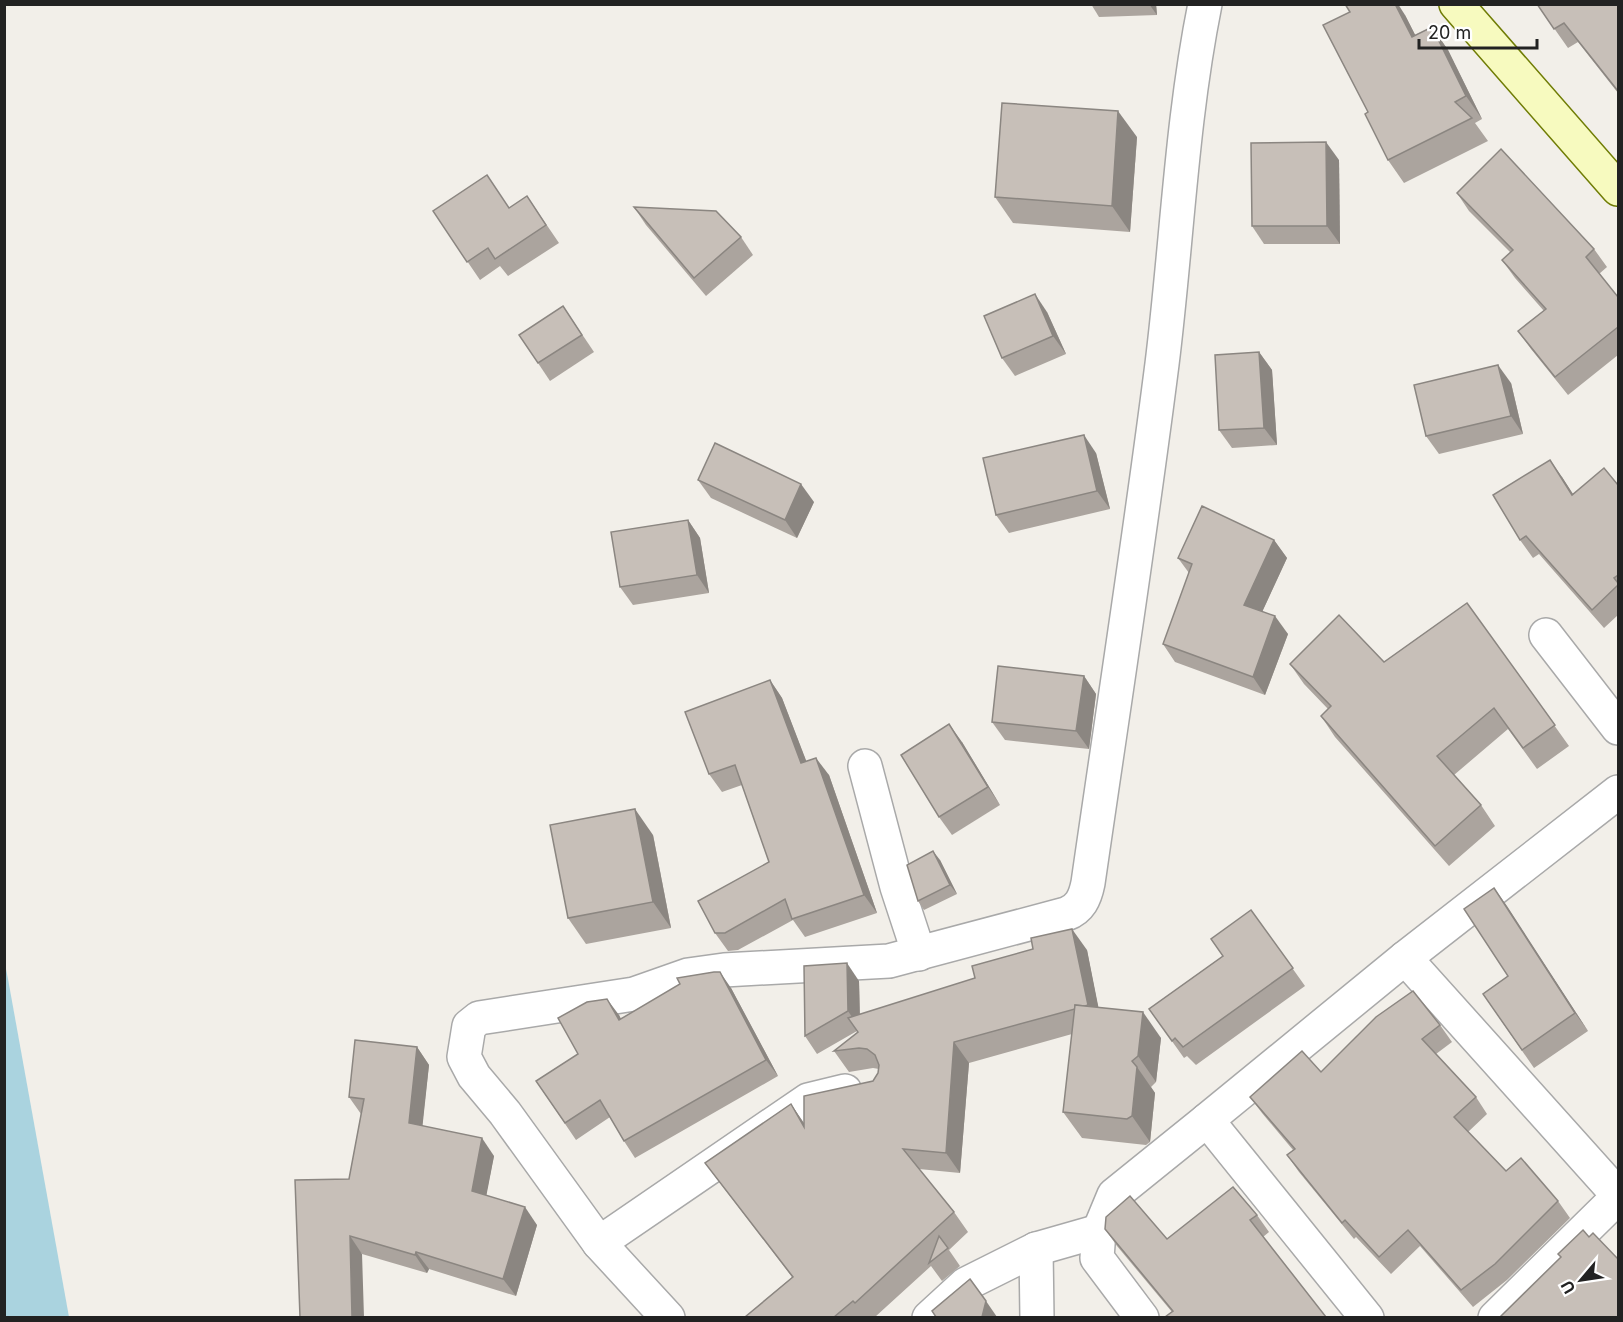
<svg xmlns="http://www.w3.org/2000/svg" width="1623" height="1322" viewBox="0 0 1623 1322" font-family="Inter,sans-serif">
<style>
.water{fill:#aad3df}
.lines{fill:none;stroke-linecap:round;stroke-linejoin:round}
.minor-casing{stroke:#a9a9a9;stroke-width:36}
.secondary-casing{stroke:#707d05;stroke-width:36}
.minor{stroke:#fff;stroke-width:33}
.secondary{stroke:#f7fabf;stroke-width:33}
.wall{fill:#aba49e}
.shaded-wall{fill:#8b8681}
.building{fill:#c7bfb8;stroke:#8b8681;stroke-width:1.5}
</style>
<rect width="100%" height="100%" fill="#f2efe9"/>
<!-- water -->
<polygon class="water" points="5,964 8,979 69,1317 5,1317"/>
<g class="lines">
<!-- minor casing -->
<g class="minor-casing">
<g id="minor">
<polyline points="1546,635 1618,728"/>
<polyline points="865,766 897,887 919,954"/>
<polyline points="1405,958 1618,1195"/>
<polyline points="599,1243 808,1100 845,1091"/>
<polyline points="1036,1249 1037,1318"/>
<path d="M668 1318 599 1243 505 1113 474 1076 464 1057 469 1026 479 1018 634 994 688 975 724 970 889 961 1066 914C1080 909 1085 898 1088 883 1113 710 1140 537 1162 364 1177 244 1181 123 1205 4"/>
<polyline points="929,1318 966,1284 1036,1249 1099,1231"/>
<polyline points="1142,1318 1097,1258 1099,1231 1114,1195 1207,1120"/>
<polyline points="1367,1318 1207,1120 1405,958 1618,792"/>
<polyline points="1495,1318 1618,1197"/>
</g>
</g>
<!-- secondary casing -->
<g class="secondary-casing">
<polyline id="secondary" points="1456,4 1618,189"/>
</g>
<!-- minor -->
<use href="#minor" class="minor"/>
<!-- secondary -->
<use href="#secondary" class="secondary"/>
</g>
<!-- wall -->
<g class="wall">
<polygon points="1091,4 1156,4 1157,15 1099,17"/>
<polygon points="1537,4 1618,4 1618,93 1578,42 1568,48"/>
<polygon points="1350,12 1405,15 1415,35 1432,27 1448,50 1482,119 1475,123 1488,141 1404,183 1388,160 1368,112"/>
<polygon points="1137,137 1130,232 1013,223 995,197"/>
<polygon points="1339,160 1340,244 1264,244 1252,226"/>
<polygon points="1457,193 1594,249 1607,267 1599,274 1618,297 1618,355 1568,395 1531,349 1518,331 1544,311 1515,278 1502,260 1511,253 1469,211"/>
<polygon points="527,196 559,243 508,276 500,266 480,280 433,211 510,208"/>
<polygon points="634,207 741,237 753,255 706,296 646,225"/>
<polygon points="563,306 594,352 550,381 538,363"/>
<polygon points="1047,312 1066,354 1015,376 1002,358"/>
<polygon points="1259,352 1272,370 1277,445 1232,448 1219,430"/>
<polygon points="1511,383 1523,434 1439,454 1426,436"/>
<polygon points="1096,453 1110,509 1009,533 996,515"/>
<polygon points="1562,477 1573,494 1618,485 1618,615 1604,628 1539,554 1533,558 1520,540"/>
<polygon points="698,480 814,502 797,538 711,498"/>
<polygon points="688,520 700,538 709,593 633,605 620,587"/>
<polygon points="1274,540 1287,558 1262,612 1288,634 1265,695 1175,662 1163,644 1189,573 1178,558"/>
<polygon points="1467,603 1569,746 1537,769 1508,729 1454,775 1481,805 1495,826 1449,866 1335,737 1321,716 1328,709 1304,684 1290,664 1384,662"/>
<polygon points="1084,676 1096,694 1089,749 1005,740 992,722"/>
<polygon points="770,680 782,698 806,761 829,775 877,913 805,937 793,920 738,950 728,951 715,933 769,862 742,785 722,792 709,774"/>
<polygon points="962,742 1000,805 952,835 939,817"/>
<polygon points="653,835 671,928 586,944 568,918"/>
<polygon points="940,860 957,894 924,910 918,901"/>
<polygon points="1494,888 1588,1031 1534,1068 1483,994 1508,976"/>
<polygon points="1251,910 1305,986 1196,1065 1187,1056 1184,1058 1149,1009 1223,956"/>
<polygon points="1087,950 1098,1007 1161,1038 1156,1082 1151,1087 1155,1093 1150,1142 1146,1145 1082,1138 1063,1112 1072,1034 969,1063 960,1173 919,1169 954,1212 968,1232 949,1250 960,1266 942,1281 931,1266 875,1317 745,1317 792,1277 720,1183 705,1163 791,1104 804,1123 873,1081 878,1073 879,1069 873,1068 849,1072 834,1051 858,1032 857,1031 817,1054 805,1036 859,981 860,1014"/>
<polygon points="731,988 778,1076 635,1158 624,1141 610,1117 576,1140 536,1081 578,1054 619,1015 621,1019"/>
<polygon points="1440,1025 1452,1042 1436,1054 1476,1097 1487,1114 1468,1132 1506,1171 1558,1201 1570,1218 1507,1280 1473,1307 1420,1246 1391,1274 1356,1237 1354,1239 1299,1172 1287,1155 1293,1150 1262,1113 1250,1097 1321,1072"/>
<polygon points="417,1047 429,1065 422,1126 494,1156 486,1195 537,1225 516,1296 429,1269 427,1273 362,1254 295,1180 349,1179 361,1114 349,1097"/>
<polygon points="1257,1215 1269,1232 1172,1312 1117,1246 1105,1229 1167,1239"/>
</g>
<!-- shaded-wall -->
<g class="shaded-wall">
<polygon points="1149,4 1156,4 1157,15"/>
<polygon points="1395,4 1398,4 1405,15 1428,60 1412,37"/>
<polygon points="1432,27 1448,50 1482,119 1466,96"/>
<polygon points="1118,111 1137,137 1130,232 1112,206"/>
<polygon points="1326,142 1339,160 1340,244 1327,226"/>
<polygon points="1035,294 1047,312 1066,354 1053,336"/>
<polygon points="1259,352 1272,370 1277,445 1264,428"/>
<polygon points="1498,365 1511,383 1523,434 1511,416"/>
<polygon points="1084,435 1096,453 1110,509 1097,491"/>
<polygon points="1550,460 1562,477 1585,513 1572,495"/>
<polygon points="801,484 814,502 797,538 785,520"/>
<polygon points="688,520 700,538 709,593 697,575"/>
<polygon points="1274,540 1287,558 1257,623 1244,605"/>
<polygon points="1275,616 1288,634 1265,695 1253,677"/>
<polygon points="1084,676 1096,694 1089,749 1076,731"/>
<polygon points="770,680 782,698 814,781 801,763"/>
<polygon points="949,724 962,742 1000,805 988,787"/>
<polygon points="816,758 829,775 877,913 864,895"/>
<polygon points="635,809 653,835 671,928 653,902"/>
<polygon points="933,851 940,860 957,894 950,885"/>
<polygon points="1494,888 1507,906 1588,1031 1575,1013"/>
<polygon points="1072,929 1087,950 1102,1025 1088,1005"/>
<polygon points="847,963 859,981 860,1029 848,1011"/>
<polygon points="720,972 731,988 778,1076 766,1060"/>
<polygon points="607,999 619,1015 630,1037 619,1020"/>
<polygon points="1143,1012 1161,1038 1156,1082 1138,1056"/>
<polygon points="954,1042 969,1063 960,1173 946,1153"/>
<polygon points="417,1047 429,1065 421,1140 409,1123"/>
<polygon points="1137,1067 1155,1093 1150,1142 1132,1116"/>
<polygon points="791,1104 805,1125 804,1127"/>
<polygon points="482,1138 494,1156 484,1208 472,1191"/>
<polygon points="525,1207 537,1225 516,1296 503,1279"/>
<polygon points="350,1236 362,1254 364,1317 352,1317"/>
<polygon points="416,1252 429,1269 427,1273 415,1255"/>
<polygon points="986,1301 997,1317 982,1317"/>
</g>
<!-- building -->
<g class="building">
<polygon points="1345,4 1395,4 1412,37 1432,27 1466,96 1455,102 1472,118 1388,160 1365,114 1368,112 1323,25 1350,12"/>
<polygon points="1537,4 1618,4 1618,91 1564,23 1554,29"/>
<polygon points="1002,103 1118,111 1112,206 995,197"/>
<polygon points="1326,142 1327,226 1252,226 1251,143"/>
<polygon points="1501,149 1594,249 1586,257 1618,297 1618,327 1555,377 1518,331 1546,309 1502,260 1513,250 1457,193"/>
<polygon points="487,175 509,208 527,196 546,225 495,259 488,248 467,262 433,211"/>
<polygon points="634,207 716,211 741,237 694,278"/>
<polygon points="1035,294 1053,336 1002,358 984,316"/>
<polygon points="563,306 582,335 538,363 519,335"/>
<polygon points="1259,352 1264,428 1219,430 1215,355"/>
<polygon points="1498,365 1511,416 1426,436 1414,385"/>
<polygon points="1084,435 1097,491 996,515 983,458"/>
<polygon points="715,443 801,484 785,520 698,480"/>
<polygon points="1550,460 1572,495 1604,468 1618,485 1618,575 1614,578 1618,583 1618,585 1592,610 1526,536 1520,540 1493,495"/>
<polygon points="1202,506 1274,540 1244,605 1275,616 1253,677 1163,644 1192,564 1178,558"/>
<polygon points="688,520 697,575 620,587 611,532"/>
<polygon points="1467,603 1555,725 1523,748 1494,708 1437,756 1481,805 1435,846 1321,716 1331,706 1290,664 1339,615 1384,662"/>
<polygon points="998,666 1084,676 1076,731 992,722"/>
<polygon points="770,680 801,763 816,758 864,895 792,919 785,899 725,933 715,933 698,901 769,862 735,765 709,774 685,712"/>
<polygon points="949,724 988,787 939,817 901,755"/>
<polygon points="635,809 653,902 568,918 550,825"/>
<polygon points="933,851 950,885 918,901 907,865"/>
<polygon points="1494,888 1575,1013 1522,1050 1483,994 1508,976 1464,909"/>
<polygon points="1251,910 1293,968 1183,1047 1175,1038 1172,1041 1149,1009 1223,956 1211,939"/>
<polygon points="1072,929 1088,1005 1085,1006 1075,1005 1075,1009 954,1042 946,1153 903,1149 954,1212 855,1303 853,1301 834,1317 745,1317 793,1277 705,1163 791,1104 804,1127 804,1096 873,1081 878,1073 879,1065 875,1055 867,1049 859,1048 834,1051 858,1032 848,1018 975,978 972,966 1033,949 1031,938"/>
<polygon points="847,963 848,1011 805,1036 804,966"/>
<polygon points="714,972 720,972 766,1060 624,1141 600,1100 565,1123 536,1081 578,1054 558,1018 587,1002 607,999 619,1020 680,984 677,978"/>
<polygon points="1413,991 1440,1025 1422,1039 1476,1097 1454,1117 1506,1171 1521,1158 1558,1201 1495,1264 1461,1290 1408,1230 1379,1257 1345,1220 1342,1223 1287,1155 1295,1149 1250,1097 1302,1051 1321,1072 1376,1017"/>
<polygon points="1075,1005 1143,1012 1138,1056 1132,1061 1137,1067 1132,1116 1127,1119 1063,1112"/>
<polygon points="355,1040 417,1047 409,1123 482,1138 472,1191 525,1207 503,1279 416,1252 415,1255 350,1236 352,1317 300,1317 295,1180 349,1179 364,1099 349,1097"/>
<polygon points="1233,1187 1257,1215 1250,1220 1326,1317 1165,1317 1173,1311 1105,1229 1106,1217 1130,1196 1167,1239"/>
<polygon points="1583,1230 1589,1237 1593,1233 1618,1259 1618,1317 1500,1317 1561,1257 1558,1254"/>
<polygon points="939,1236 948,1248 929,1263"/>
<polygon points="970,1279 986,1301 982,1317 936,1317 932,1311"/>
</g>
<!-- border -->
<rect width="1623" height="1322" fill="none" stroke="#222222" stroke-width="12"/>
<!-- north arrow -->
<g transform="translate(1581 1280) rotate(241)" stroke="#ffffff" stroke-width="4.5" paint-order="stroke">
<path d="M0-4.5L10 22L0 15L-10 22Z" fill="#222222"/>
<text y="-9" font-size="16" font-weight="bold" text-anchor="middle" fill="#222222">U</text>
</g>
<!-- scale -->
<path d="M1419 39v9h118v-9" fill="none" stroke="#222222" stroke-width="3"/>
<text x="1428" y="39" font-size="18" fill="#222222" stroke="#ffffff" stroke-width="4.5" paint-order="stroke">20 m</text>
</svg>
